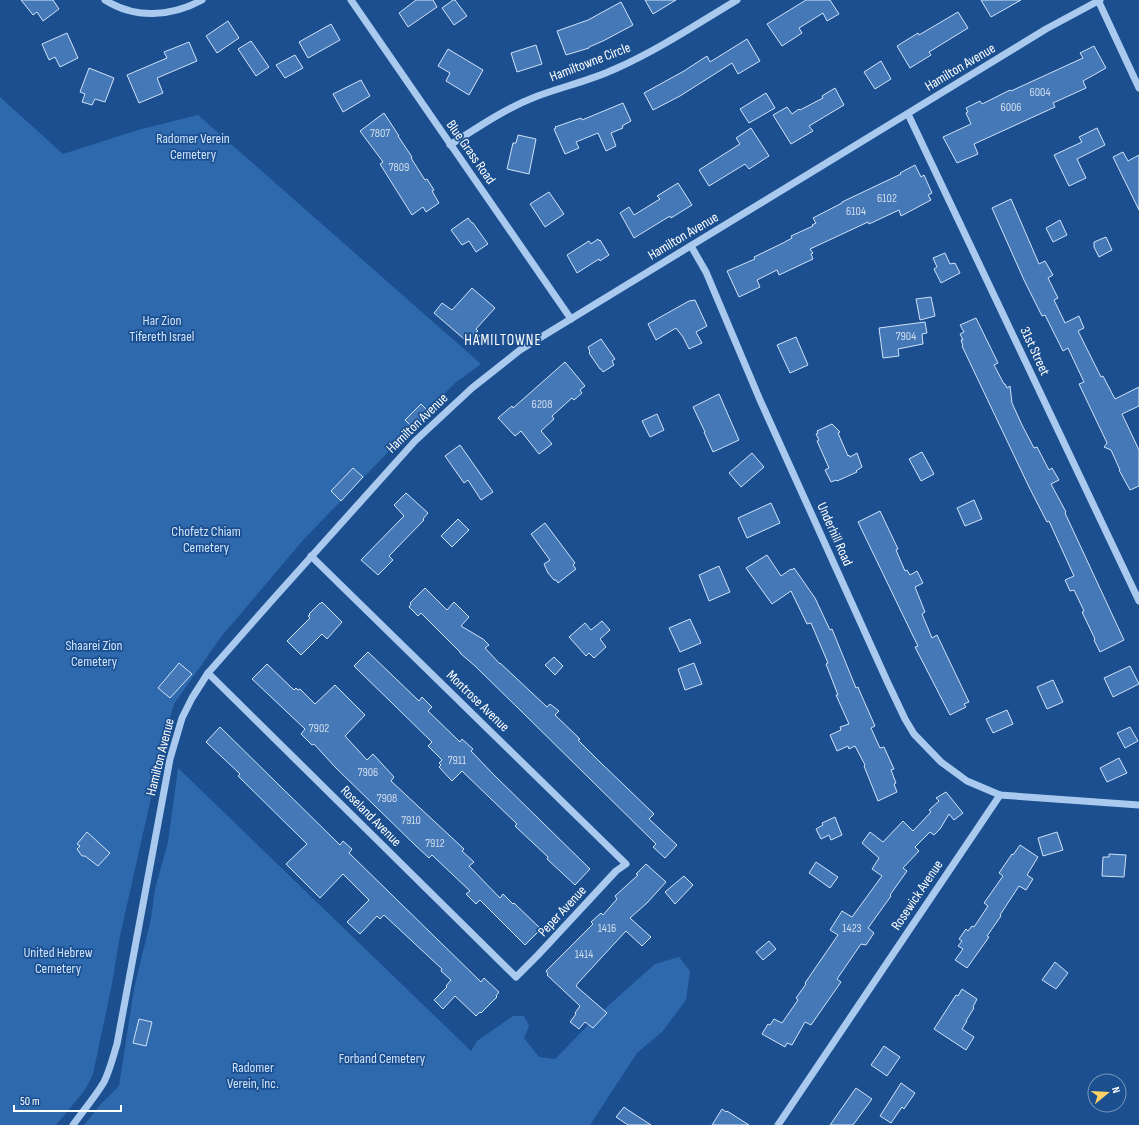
<svg xmlns="http://www.w3.org/2000/svg" width="1139" height="1125" viewBox="0 0 1139 1125" font-family="'Sofia Sans Condensed',sans-serif">
<style>
.green{fill:#2e69ad}
.building{fill:#4478b7;stroke:#cfe3fa}
.lines{fill:none;stroke-linecap:round;stroke-linejoin:round}
.minor{stroke:#a9c9ee;stroke-width:7}
.labels{text-anchor:middle;dominant-baseline:central;stroke-width:3.5;stroke-linejoin:round;paint-order:stroke}
.number-label{font-size:12px;fill:#d0dded}
.street-label{font-size:14px;fill:#fff;stroke:#1b4f8f}
.park-label{font-size:14px;fill:#cfe3fa;stroke:#1b4f8f}
.neighbourhood-label{font-size:15px;letter-spacing:1px;fill:#fff;stroke:#1b4f8f}
</style>
<rect width="100%" height="100%" fill="#1b4f8f"/>
<!-- green -->
<g class="green">
<polygon points="0,97 63,154 138,130 198,115 481,364 455,383 305,538 221,637 174,704 166,731 120,936 112,984 93,1074 85,1090 56,1125 0,1125"/>
<polygon points="178,768 471,1051 477,1041 513,1016 524,1016 529,1026 524,1038 539,1057 555,1059 600,1013 655,964 679,957 690,971 686,1000 662,1032 637,1053 590,1125 84,1125 101,1104 119,1086 134,989 151,918 155,889 168,842"/>
</g>
<!-- building -->
<g class="building">
<polygon points="21,0 53,0 59,9 43,21 37,12 33,15"/>
<polygon points="416,0 433,0 437,7 408,27 399,13"/>
<polygon points="453,0 455,0 467,16 454,25 442,8"/>
<polygon points="645,0 676,0 653,14"/>
<polygon points="806,0 830,0 839,14 827,21 823,13 799,28 802,33 782,46 767,24"/>
<polygon points="981,0 1021,0 991,17"/>
<polygon points="621,2 633,25 603,41 589,47 589,48 566,55 557,31 588,20"/>
<polygon points="958,12 968,28 929,52 931,55 910,68 897,46 918,33 919,35"/>
<polygon points="228,21 239,38 217,53 206,36"/>
<polygon points="331,24 340,40 308,58 299,42"/>
<polygon points="67,33 78,58 60,67 55,57 49,60 42,44"/>
<polygon points="747,39 760,61 738,74 732,63 680,96 653,110 644,93 684,71 707,56 710,62"/>
<polygon points="251,41 269,67 256,76 238,49"/>
<polygon points="189,42 197,61 157,78 163,93 139,103 127,75 167,58 164,52"/>
<polygon points="536,45 542,64 517,72 511,53"/>
<polygon points="1094,46 1106,68 1083,81 1086,88 1053,103 1055,107 974,144 978,154 957,163 943,137 971,124 966,113 968,112 966,108 980,101 982,104 1010,90 1011,91 1083,58 1080,53"/>
<polygon points="448,49 483,70 469,95 446,81 450,73 438,66"/>
<polygon points="295,55 303,68 285,78 276,65"/>
<polygon points="881,61 891,79 875,89 864,72"/>
<polygon points="89,68 114,78 105,102 95,99 92,105 82,102 85,94 80,92"/>
<polygon points="361,80 370,96 343,112 333,94"/>
<polygon points="835,88 844,105 809,126 813,131 791,144 773,115 787,107 792,114 799,109 800,110 823,98 822,96"/>
<polygon points="766,93 775,108 749,123 740,109"/>
<polygon points="623,103 631,121 622,126 623,128 611,133 616,146 606,151 598,133 576,142 579,148 565,154 554,129 556,128 555,127 581,118 582,120"/>
<polygon points="384,113 399,136 398,136 412,157 411,158 425,180 427,179 434,190 432,191 439,203 426,212 423,207 412,215 380,164 383,162 360,131"/>
<polygon points="751,128 769,156 749,169 745,164 709,186 699,170 740,144 736,138"/>
<polygon points="1097,128 1105,145 1077,159 1086,178 1069,186 1054,155 1082,142 1079,137"/>
<polygon points="518,135 536,139 529,174 507,169 513,143 516,143"/>
<polygon points="1123,152 1128,161 1139,155 1139,210 1113,157"/>
<polygon points="915,165 921,177 924,175 932,193 928,195 931,200 901,216 899,210 869,224 868,222 810,249 813,253 811,254 813,259 779,275 777,270 757,280 760,287 739,297 727,271 755,259 754,257 783,243 792,238 791,236 813,226 812,225 816,223 813,218 842,203 842,202 901,174 900,173"/>
<polygon points="678,183 692,205 671,218 670,216 634,238 620,213 629,207 634,215 660,199 657,196"/>
<polygon points="549,192 564,214 545,227 530,204"/>
<polygon points="1011,199 1039,264 1045,261 1053,275 1048,278 1058,298 1054,300 1065,323 1079,316 1084,328 1078,331 1101,377 1103,376 1115,399 1139,387 1139,406 1122,414 1139,450 1139,486 1130,490 1119,470 1120,470 1111,450 1104,447 1107,443 1079,384 1084,382 1068,348 1063,351 1045,315 1042,316 1024,280 992,208"/>
<polygon points="468,218 472,223 473,223 488,244 476,252 469,241 462,245 451,230"/>
<polygon points="1060,220 1067,235 1053,242 1046,228"/>
<polygon points="1106,237 1112,250 1099,257 1094,247 1094,242"/>
<polygon points="598,239 599,241 600,240 609,255 600,261 599,259 577,273 567,255 589,241 591,244"/>
<polygon points="945,253 950,264 955,263 960,273 941,283 934,269 937,267 933,258"/>
<polygon points="472,288 495,308 476,329 478,331 476,332 480,336 471,345 434,313 442,303 452,310"/>
<polygon points="931,297 935,316 920,320 916,299"/>
<polygon points="695,300 707,326 696,332 702,343 689,349 683,337 676,328 656,340 648,324 689,301"/>
<polygon points="976,318 998,363 994,365 1004,384 1005,384 1007,388 1010,386 1012,403 1022,425 1034,448 1037,447 1049,470 1052,468 1059,480 1051,484 1066,512 1065,513 1124,640 1100,652 1094,640 1095,639 1082,612 1084,611 1074,590 1070,591 1065,580 1074,576 1049,521 1047,522 1029,487 962,346 963,346 961,340 963,340 960,334 964,332 960,325"/>
<polygon points="925,322 927,333 922,334 923,344 898,349 899,356 883,358 879,328"/>
<polygon points="796,337 808,365 790,373 777,345"/>
<polygon points="601,339 615,359 612,361 614,365 603,372 601,369 600,369 589,353 590,352 588,347"/>
<polygon points="565,362 585,386 580,390 582,393 574,400 572,398 552,416 554,419 541,431 552,444 539,454 521,431 515,436 498,418 512,406 513,408"/>
<polygon points="719,394 739,440 713,452 704,432 705,432 693,407"/>
<polygon points="421,404 429,412 413,428 405,420"/>
<polygon points="657,414 664,430 650,437 642,421"/>
<polygon points="832,424 840,432 838,433 848,456 849,455 850,457 857,453 862,467 856,471 857,472 837,481 836,480 831,482 825,470 829,468 817,441 819,440 816,434 818,433 817,431"/>
<polygon points="460,445 493,492 481,500 468,480 464,483 445,456"/>
<polygon points="922,452 934,474 921,481 909,459"/>
<polygon points="752,453 764,467 741,487 729,473"/>
<polygon points="353,468 363,477 341,501 331,491"/>
<polygon points="406,493 428,513 423,519 424,520 389,556 393,560 378,575 361,560 404,516 394,505"/>
<polygon points="974,500 982,519 965,526 957,508"/>
<polygon points="771,503 780,523 747,538 738,518"/>
<polygon points="880,511 898,549 896,550 905,571 907,570 910,575 917,571 923,583 915,587 925,612 922,614 932,638 937,635 969,702 964,704 966,707 950,715 915,647 918,646 913,636 858,522"/>
<polygon points="458,519 469,530 452,547 441,536"/>
<polygon points="545,523 575,563 573,565 576,569 558,583 556,580 554,580 548,573 544,564 550,560 531,534"/>
<polygon points="767,555 781,576 791,569 792,570 794,568 815,598 830,630 832,629 856,688 858,687 860,692 875,726 871,728 880,748 884,747 894,769 891,770 896,783 894,784 897,792 878,801 864,766 865,765 855,746 849,749 848,746 837,751 830,735 841,730 840,727 849,724 836,695 838,695 826,664 828,663 811,623 807,624 791,591 772,604 746,568"/>
<polygon points="719,566 730,592 709,601 699,575"/>
<polygon points="425,588 447,610 454,602 469,617 461,626 483,639 489,645 485,648 500,664 500,663 547,707 550,704 559,711 555,715 580,739 578,740 601,763 654,814 649,819 677,845 665,858 653,847 656,844 518,708 475,666 460,653 460,652 421,613 418,616 409,607 411,604 410,603"/>
<polygon points="322,602 342,622 327,639 322,634 301,655 287,641 310,618 308,616 310,615 309,614 320,603 320,604"/>
<polygon points="690,619 701,643 680,652 669,628"/>
<polygon points="602,621 610,630 600,639 606,647 594,658 589,653 586,656 569,637 585,623 591,630"/>
<polygon points="368,652 419,701 422,697 432,707 428,711 460,742 462,739 473,749 471,751 494,775 590,869 575,885 547,859 548,857 515,826 517,824 462,771 452,781 439,767 441,765 439,763 442,760 428,746 432,742 354,666"/>
<polygon points="554,657 563,666 555,675 545,665"/>
<polygon points="179,663 192,674 170,698 158,688"/>
<polygon points="694,663 702,684 685,690 678,669"/>
<polygon points="267,664 294,690 296,688 298,690 300,689 315,704 335,685 365,715 345,736 367,760 373,754 394,777 391,781 464,849 462,851 474,862 469,866 500,898 503,894 513,904 514,903 541,929 525,945 480,900 476,904 466,894 470,891 432,855 429,858 416,846 336,768 314,744 312,745 301,734 305,729 252,679"/>
<polygon points="1130,666 1139,684 1113,697 1104,678"/>
<polygon points="1053,680 1063,702 1047,709 1037,687"/>
<polygon points="1007,710 1013,724 993,733 986,719"/>
<polygon points="220,727 340,845 343,841 352,849 349,853 481,982 484,978 499,992 496,996 497,997 481,1013 480,1012 476,1016 455,996 443,1009 434,1000 447,987 446,986 451,980 441,971 442,969 384,915 380,919 377,916 360,934 347,922 369,900 343,874 320,898 286,864 307,844 238,776 240,774 206,742"/>
<polygon points="1130,727 1138,741 1125,748 1117,733"/>
<polygon points="1119,758 1127,773 1107,782 1100,768"/>
<polygon points="946,792 963,813 954,820 949,814 940,829 934,835 930,832 915,847 919,851 903,868 907,871 890,895 891,896 868,928 874,933 866,945 861,944 837,979 841,982 811,1025 805,1022 792,1045 787,1043 785,1047 762,1034 768,1024 770,1025 774,1019 782,1023 798,1000 796,998 806,984 805,983 838,935 830,930 842,911 852,917 882,876 872,869 879,858 862,843 870,832 883,842 903,821 913,831 931,812 929,810 939,801 936,798"/>
<polygon points="835,817 842,835 831,840 829,835 821,839 816,829 823,825 822,823"/>
<polygon points="87,832 110,853 98,866 85,856 82,856 77,849 80,846 77,844"/>
<polygon points="1057,832 1063,850 1043,856 1038,838"/>
<polygon points="1020,845 1038,857 1027,875 1033,879 1026,890 1019,886 1000,915 1001,916 987,936 989,937 967,968 955,960 963,949 958,946 962,941 959,939 966,929 968,931 972,926 974,927 988,906 984,903 1003,876 999,873 1012,854 1013,855"/>
<polygon points="1109,854 1126,855 1124,877 1102,876 1103,857 1109,857"/>
<polygon points="816,862 838,877 830,888 809,873"/>
<polygon points="646,864 666,882 647,903 630,918 651,937 642,946 626,931 578,983 576,986 607,1013 593,1028 585,1022 579,1029 570,1022 576,1014 575,1013 580,1006 547,975 548,974 546,971 593,924 591,922 601,913 603,915 617,899 615,896 638,875 636,874"/>
<polygon points="684,876 693,885 675,904 665,892"/>
<polygon points="769,941 776,949 763,960 756,952"/>
<polygon points="1055,962 1068,973 1056,989 1042,980"/>
<polygon points="962,989 977,999 973,1007 974,1008 966,1021 967,1021 962,1029 974,1037 966,1050 934,1029 956,995 958,996"/>
<polygon points="139,1019 152,1022 146,1046 133,1043"/>
<polygon points="884,1046 900,1057 887,1076 871,1065"/>
<polygon points="901,1083 915,1093 904,1109 902,1107 891,1123 880,1116"/>
<polygon points="856,1088 872,1099 853,1125 830,1125"/>
<polygon points="624,1107 628,1110 651,1125 628,1125 616,1117"/>
<polygon points="722,1109 726,1112 727,1111 749,1125 712,1125"/>
</g>
<g class="lines">
<!-- minor -->
<g class="minor">
<path d="M105 0C135 19 171 17 202 0"/>
<polyline points="351,0 571,319"/>
<polyline points="1098,0 1139,88"/>
<polyline points="908,114 1139,601"/>
<path d="M450 145C477 128 504 109 535 97 561 87 589 81 615 69 658 50 697 24 737 0"/>
<polyline points="691,246 706,272 760,400 887,681 905,719 914,734 941,762 967,781 1000,795 1139,805"/>
<polyline points="208,673 516,977 538,955 616,871 626,864 311,556"/>
<path d="M73 1125C83 1111 95 1097 104 1082 110 1070 113 1057 117 1044L170 759 182 718 192 698 208 673 275 597 415 441 472 388 520 350 1046 29 1100 0"/>
<polyline points="778,1125 1000,795"/>
</g>
</g>
<g class="labels">
<!-- number labels -->
<g class="number-label">
<text x="1040" y="92">6004</text>
<text x="1011" y="107">6006</text>
<text x="380" y="133">7807</text>
<text x="399" y="167">7809</text>
<text x="887" y="198">6102</text>
<text x="856" y="211">6104</text>
<text x="906" y="336">7904</text>
<text x="542" y="404">6208</text>
<text x="319" y="728">7902</text>
<text x="457" y="760">7911</text>
<text x="368" y="772">7906</text>
<text x="387" y="798">7908</text>
<text x="411" y="820">7910</text>
<text x="435" y="843">7912</text>
<text x="607" y="928">1416</text>
<text x="852" y="928">1423</text>
<text x="584" y="954">1414</text>
</g>
<!-- street labels -->
<g class="street-label">
<text transform="translate(590 62) rotate(-21)">Hamiltowne Circle</text>
<text transform="translate(960 67) rotate(-31)">Hamilton Avenue</text>
<text transform="translate(471 152) rotate(55)">Blue Grass Road</text>
<text transform="translate(683 236) rotate(-31)">Hamilton Avenue</text>
<text transform="translate(1035 351) rotate(65)">31st Street</text>
<text transform="translate(417 423) rotate(-44)">Hamilton Avenue</text>
<text transform="translate(835 534) rotate(66)">Underhill Road</text>
<text transform="translate(478 701) rotate(44)">Montrose Avenue</text>
<text transform="translate(160 757) rotate(-76)">Hamilton Avenue</text>
<text transform="translate(371 816) rotate(45)">Roseland Avenue</text>
<text transform="translate(917 895) rotate(-56)">Rosewick Avenue</text>
<text transform="translate(562 911) rotate(-47)">Peper Avenue</text>
</g>
<!-- park labels -->
<g class="park-label">
<text x="193" y="138">Radomer Verein<tspan x="193" dy="16">Cemetery</tspan></text>
<text x="162" y="320">Har Zion<tspan x="162" dy="16">Tifereth Israel</tspan></text>
<text x="206" y="531">Chofetz Chiam<tspan x="206" dy="16">Cemetery</tspan></text>
<text x="94" y="645">Shaarei Zion<tspan x="94" dy="16">Cemetery</tspan></text>
<text x="58" y="952">United Hebrew<tspan x="58" dy="16">Cemetery</tspan></text>
<text x="382" y="1058">Forband Cemetery</text>
<text x="253" y="1067">Radomer<tspan x="253" dy="16">Verein, Inc.</tspan></text>
</g>
<!-- neighbourhood labels -->
<g class="neighbourhood-label">
<text x="503" y="340">HAMILTOWNE</text>
</g>
</g>
<!-- north arrow -->
<g transform="translate(1107 1093) rotate(72)"><circle r="19" fill="#1b4f8f" stroke="#7695bc"/>
<path d="M0-3L7 15L0 10L-7 15Z" fill="#ffd166"/>
<text y="-6" font-size="11" font-weight="bold" text-anchor="middle" fill="#ffffff">N</text>
</g>
<!-- scale -->
<path d="M14 1105v6h107v-6" fill="none" stroke="#ffffff" stroke-width="2"/>
<text x="20" y="1105" font-size="12" fill="#ffffff" stroke="#1b4f8f" stroke-width="3" paint-order="stroke">50 m</text>
</svg>
